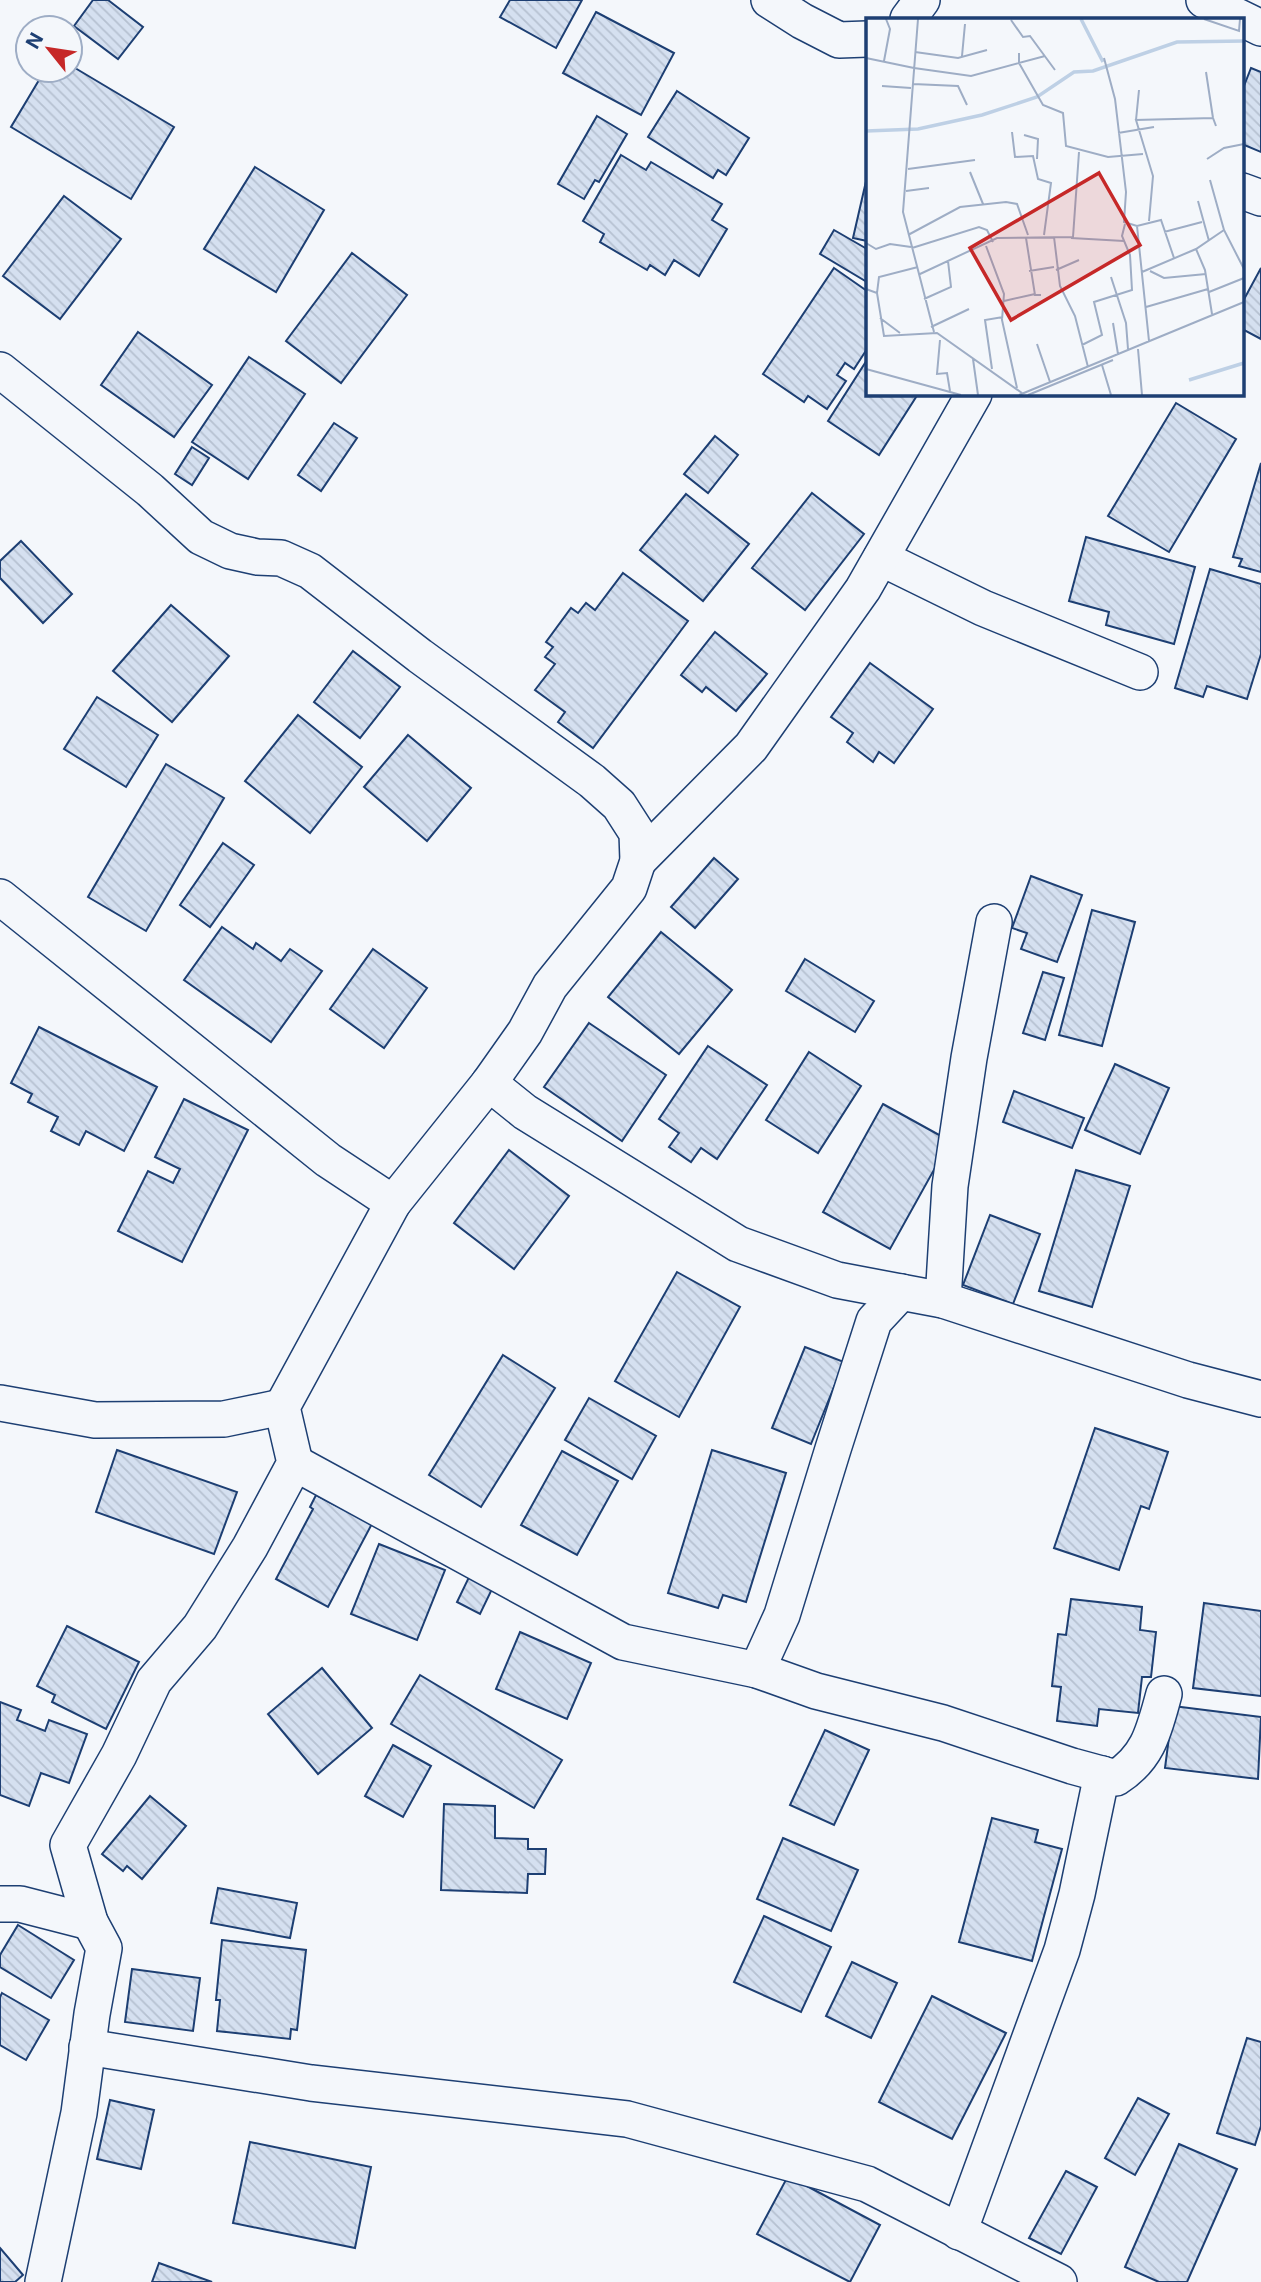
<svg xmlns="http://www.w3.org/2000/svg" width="1261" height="2282" viewBox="0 0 1261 2282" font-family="Inter,sans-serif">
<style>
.building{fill:url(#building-back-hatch);stroke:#1d3f73;stroke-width:2}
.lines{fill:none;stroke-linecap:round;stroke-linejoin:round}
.minor-casing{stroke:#1d3f73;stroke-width:38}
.minor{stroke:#f4f7fb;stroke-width:35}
.inset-river{fill:none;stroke:#bed0e5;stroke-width:3.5}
.inset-road{fill:none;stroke:#9eadc5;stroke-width:2}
.view{fill:#c62828;fill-opacity:0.15;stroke:#c62828;stroke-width:3.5}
.inset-edge{fill:none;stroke:#1d3f73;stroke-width:3.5}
</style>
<defs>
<pattern id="building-back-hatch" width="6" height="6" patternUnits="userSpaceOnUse" patternTransform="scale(1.75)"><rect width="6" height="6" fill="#d5e0f0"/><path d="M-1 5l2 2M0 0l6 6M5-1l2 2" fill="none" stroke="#b6c1d1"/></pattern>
</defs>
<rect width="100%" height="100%" fill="#f4f7fb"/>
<!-- building -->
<g class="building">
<polygon points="93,0 108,0 143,27 118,59 74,26"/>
<polygon points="510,0 582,0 556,48 500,17"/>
<polygon points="596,12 674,53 641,115 563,73"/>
<polygon points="70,65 174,127 131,199 11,127 45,70 70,70"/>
<polygon points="1251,68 1261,72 1261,152 1242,144 1242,91"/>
<polygon points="677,91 749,138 726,175 718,170 713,178 648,137"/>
<polygon points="597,116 627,134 599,182 595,180 584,199 558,184"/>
<polygon points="621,155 646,170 651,162 722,204 712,220 727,229 699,276 674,260 665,275 650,265 647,270 600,242 604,234 583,221"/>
<polygon points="255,167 324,210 276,292 204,249"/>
<polygon points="867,177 867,241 853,238"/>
<polygon points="64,196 121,239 60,319 3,276"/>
<polygon points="834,230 867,249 867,282 820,254"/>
<polygon points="352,253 407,295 341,383 286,341"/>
<polygon points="834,268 867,291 867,349 854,369 845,363 837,375 846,381 827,409 808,396 804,402 763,374"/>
<polygon points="1261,268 1261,339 1242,329 1242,303"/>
<polygon points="138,332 212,385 174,437 101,385"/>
<polygon points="249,357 305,394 248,479 192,442"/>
<polygon points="867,360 867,394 918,394 879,455 828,421"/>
<polygon points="1176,403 1236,439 1169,552 1108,516"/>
<polygon points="334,423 357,438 321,491 298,475"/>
<polygon points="715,436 738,455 708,493 684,474"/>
<polygon points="192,447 209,458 192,485 175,474"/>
<polygon points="1261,463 1261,572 1239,566 1242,559 1233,557"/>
<polygon points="812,493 864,534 805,610 752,568"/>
<polygon points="686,494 749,544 703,601 640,550"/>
<polygon points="1086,537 1195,567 1174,644 1106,625 1109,612 1069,601"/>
<polygon points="21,541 72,594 43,623 0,578 0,561"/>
<polygon points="1210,569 1261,584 1261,654 1247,699 1207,686 1203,697 1175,688"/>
<polygon points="623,573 688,621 593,748 558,722 565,712 535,690 555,664 545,657 553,647 546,642 571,608 578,613 586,603 595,610"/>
<polygon points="171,605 229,656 172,722 113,671"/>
<polygon points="715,632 767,674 736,711 706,687 702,692 681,675"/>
<polygon points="353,651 400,687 360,738 314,702"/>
<polygon points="870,663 933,709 894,763 879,752 873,762 847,742 853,733 831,717"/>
<polygon points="97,697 158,735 126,787 64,749"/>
<polygon points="298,715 362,767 310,833 245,781"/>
<polygon points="408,735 471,788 427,841 364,787"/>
<polygon points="166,764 224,798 146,931 88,897"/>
<polygon points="223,843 254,865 210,927 180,905"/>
<polygon points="714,858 738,879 695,928 671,907"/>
<polygon points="1031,876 1082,895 1057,962 1021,949 1027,933 1012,928"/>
<polygon points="1092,910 1135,922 1102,1046 1059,1035"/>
<polygon points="222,927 253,949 256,943 281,961 290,949 322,971 271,1042 184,980"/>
<polygon points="661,932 732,990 679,1054 608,997"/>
<polygon points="373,949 427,988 384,1048 330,1009"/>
<polygon points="805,959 874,1001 855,1032 786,991"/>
<polygon points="1043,972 1064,978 1045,1040 1023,1033"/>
<polygon points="589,1023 666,1075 622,1141 544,1087"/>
<polygon points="39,1027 157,1087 124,1151 86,1131 79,1145 51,1131 58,1117 28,1102 32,1094 11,1083"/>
<polygon points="708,1046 767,1085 717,1159 701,1148 691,1162 669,1147 679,1133 659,1119"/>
<polygon points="809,1052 861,1086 818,1153 766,1120"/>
<polygon points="1115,1064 1169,1088 1140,1154 1085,1130"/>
<polygon points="1014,1091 1084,1118 1072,1148 1003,1122"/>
<polygon points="184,1099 248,1130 182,1262 118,1231 148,1171 173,1183 180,1169 155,1157"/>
<polygon points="883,1104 950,1141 890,1249 823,1212"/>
<polygon points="509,1150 569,1196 514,1269 454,1223"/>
<polygon points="1076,1170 1130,1186 1092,1307 1039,1291"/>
<polygon points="990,1215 1040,1234 1013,1304 963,1285"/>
<polygon points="677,1272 740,1307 679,1417 615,1381"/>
<polygon points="805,1347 844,1362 811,1444 772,1428"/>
<polygon points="503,1355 555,1388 481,1507 429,1475"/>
<polygon points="589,1398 656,1436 632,1479 565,1440"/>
<polygon points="1095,1428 1168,1452 1149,1509 1141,1506 1119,1570 1054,1548"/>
<polygon points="117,1450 237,1492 214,1554 96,1512"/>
<polygon points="712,1450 786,1473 746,1602 723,1595 718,1608 668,1593"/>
<polygon points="562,1451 618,1481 577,1555 521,1525"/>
<polygon points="316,1495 335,1505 375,1518 328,1607 276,1579 313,1509 310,1507"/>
<polygon points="379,1544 445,1570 417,1640 351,1614"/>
<polygon points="470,1575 493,1587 480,1614 457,1602"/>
<polygon points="1071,1599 1142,1607 1140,1630 1156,1632 1151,1677 1142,1677 1138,1713 1099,1709 1097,1726 1057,1721 1061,1687 1052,1686 1058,1634 1066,1635"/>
<polygon points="1204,1603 1261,1611 1261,1696 1193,1688"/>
<polygon points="67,1626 139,1662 106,1729 52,1702 55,1695 37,1686"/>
<polygon points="520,1632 591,1663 567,1719 496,1689"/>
<polygon points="322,1668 372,1728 318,1774 268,1714"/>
<polygon points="420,1675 562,1760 534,1808 391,1724"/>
<polygon points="0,1702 21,1710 17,1720 45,1731 49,1720 87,1734 69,1783 41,1773 29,1806 0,1795"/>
<polygon points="1173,1706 1261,1717 1258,1779 1165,1768"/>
<polygon points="825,1730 869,1750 834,1825 790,1805"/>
<polygon points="393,1745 431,1766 403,1817 365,1796"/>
<polygon points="150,1796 186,1826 142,1879 127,1866 123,1871 102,1854"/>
<polygon points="444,1804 495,1806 495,1838 528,1839 528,1849 546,1849 545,1874 528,1874 527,1893 441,1890"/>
<polygon points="992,1818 1038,1830 1035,1842 1062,1849 1032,1961 959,1942"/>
<polygon points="783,1838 858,1870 831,1931 757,1899"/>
<polygon points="218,1888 297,1903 290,1938 211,1923"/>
<polygon points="764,1916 831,1947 801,2012 734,1982"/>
<polygon points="18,1925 74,1960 51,1998 0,1967 0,1955"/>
<polygon points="222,1940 306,1950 297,2030 291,2029 290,2039 217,2031 220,2000 216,2000"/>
<polygon points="852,1962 897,1983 871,2038 826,2016"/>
<polygon points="132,1969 200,1978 193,2031 125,2022"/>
<polygon points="2,1993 49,2020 26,2060 0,2045 0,1997"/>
<polygon points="932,1996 1006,2033 952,2139 879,2102"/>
<polygon points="1247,2038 1261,2042 1261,2126 1255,2145 1217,2133"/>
<polygon points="1138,2098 1169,2114 1135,2175 1105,2158"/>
<polygon points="110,2100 154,2110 141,2169 97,2159"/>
<polygon points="250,2142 371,2167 355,2248 233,2223"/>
<polygon points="1179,2144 1237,2169 1187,2282 1159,2282 1125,2267"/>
<polygon points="1066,2171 1097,2187 1061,2254 1029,2238"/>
<polygon points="788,2176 880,2225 850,2282 757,2234"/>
<polygon points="0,2248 23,2275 15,2282 0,2282"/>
<polygon points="159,2263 212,2282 152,2282"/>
</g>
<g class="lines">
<!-- minor casing -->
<g class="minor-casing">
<g id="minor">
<polyline points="769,0 802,21 839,40 867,39"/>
<polyline points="1204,0 1261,28"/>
<polyline points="908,19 922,0"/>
<polyline points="1242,191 1261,198"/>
<polyline points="0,370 150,490 201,537 230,551 257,557 281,558 310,571 420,656 592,781 619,805 637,833 638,861 629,888 550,986 525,1032 489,1083 393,1203 282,1407 295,1463 250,1547 200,1627 154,1681 119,1755 68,1845 90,1922 104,1948 92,2014 79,2113 43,2282"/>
<polyline points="881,558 983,608 1140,672"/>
<polyline points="638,861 751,747 863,589 974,394"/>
<polyline points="0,897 328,1160 393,1203"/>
<polyline points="489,1083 525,1112 738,1244 837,1280 943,1300 1188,1380 1261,1399"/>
<polyline points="943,1300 950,1186 969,1058 994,922"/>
<polyline points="0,1403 95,1420 224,1419 282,1407"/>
<path d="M295 1463 623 1642 757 1670 816 1691 943 1723 1072 1766 1116 1778C1149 1757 1154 1730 1164 1694"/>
<polyline points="757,1670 782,1615 833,1449 874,1321 901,1292"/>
<polyline points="0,1904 20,1904 90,1922"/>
<polyline points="87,2047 311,2083 627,2119 867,2184 1059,2282"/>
<polyline points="959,2232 1062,1950 1077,1894 1102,1774"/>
</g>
</g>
<!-- minor -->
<use href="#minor" class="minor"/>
</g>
<!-- overview -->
<g transform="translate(866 18)">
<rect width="378" height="378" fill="#f4f7fb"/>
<path class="inset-river" d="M215 1 237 44M0 113 52 111 116 97 171 79 208 54 227 53 311 24 378 23M323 362 378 345"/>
<path class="inset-road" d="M52 1 37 194 68 314M338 1 373 13 374 1M145 2 157 19 164 18 189 52M49 34 92 40 121 32M153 35V45L177 87 197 95 200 128 242 139 277 136M96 38 99 6M0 40 48 50M238 40 249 81 260 174 258 204 271 208 295 202 308 240M18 43 24 11 20 1M48 50 105 58 179 38M340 54 347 100M47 66 92 68 101 87M16 68 45 70M270 102 273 72M146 114 149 139 167 138 172 161 185 165 178 217M252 115 288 109M158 117 172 121 171 141M341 141 358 130 378 126M42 151 109 142M104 154 117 186M344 162 358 212 378 251M40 173 63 170M332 183 343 223M283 203 287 158 270 102 347 100 350 108M271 208 283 323M298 214 336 204M42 217 94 189 140 184 151 186 162 217M188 219 194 268 209 298 222 349M160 220 169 277H175M205 220 258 223M0 225 10 231 24 226 45 229M120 228 138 276 136 302 151 370M46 230 113 209 121 212 127 224M330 231 339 252 346 296M190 252 213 242M163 253 188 249M284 253 298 260 340 256M276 254 330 231 358 212M54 256 131 220 207 219 213 134M245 259 260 305 262 331M0 271 11 275 18 318 71 315 156 375M343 274 378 260M11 275 13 259 52 249M58 281 85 269 82 243M138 283 169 276M280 289 342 271M14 300 34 315M247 305 252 336M65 309 103 291M74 322 71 356 81 355 84 373M171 326 184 364M216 327 236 317 228 284 266 272 264 237 256 218 259 206M272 331 276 377M107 341 112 377M236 347 245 377M0 351 95 377M126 351 119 302 137 299M153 377 378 284M162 377 247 342"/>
<path class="view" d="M233 155 274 227 145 302 104 230Z"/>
<rect width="378" height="378" class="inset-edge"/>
</g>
<!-- north arrow -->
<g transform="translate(49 49) rotate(300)"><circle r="33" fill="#f4f7fb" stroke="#9eadc5" stroke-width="2"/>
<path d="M0-5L12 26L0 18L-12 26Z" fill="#c62828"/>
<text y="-10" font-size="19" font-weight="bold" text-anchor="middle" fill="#1d3f73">N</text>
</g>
</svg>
